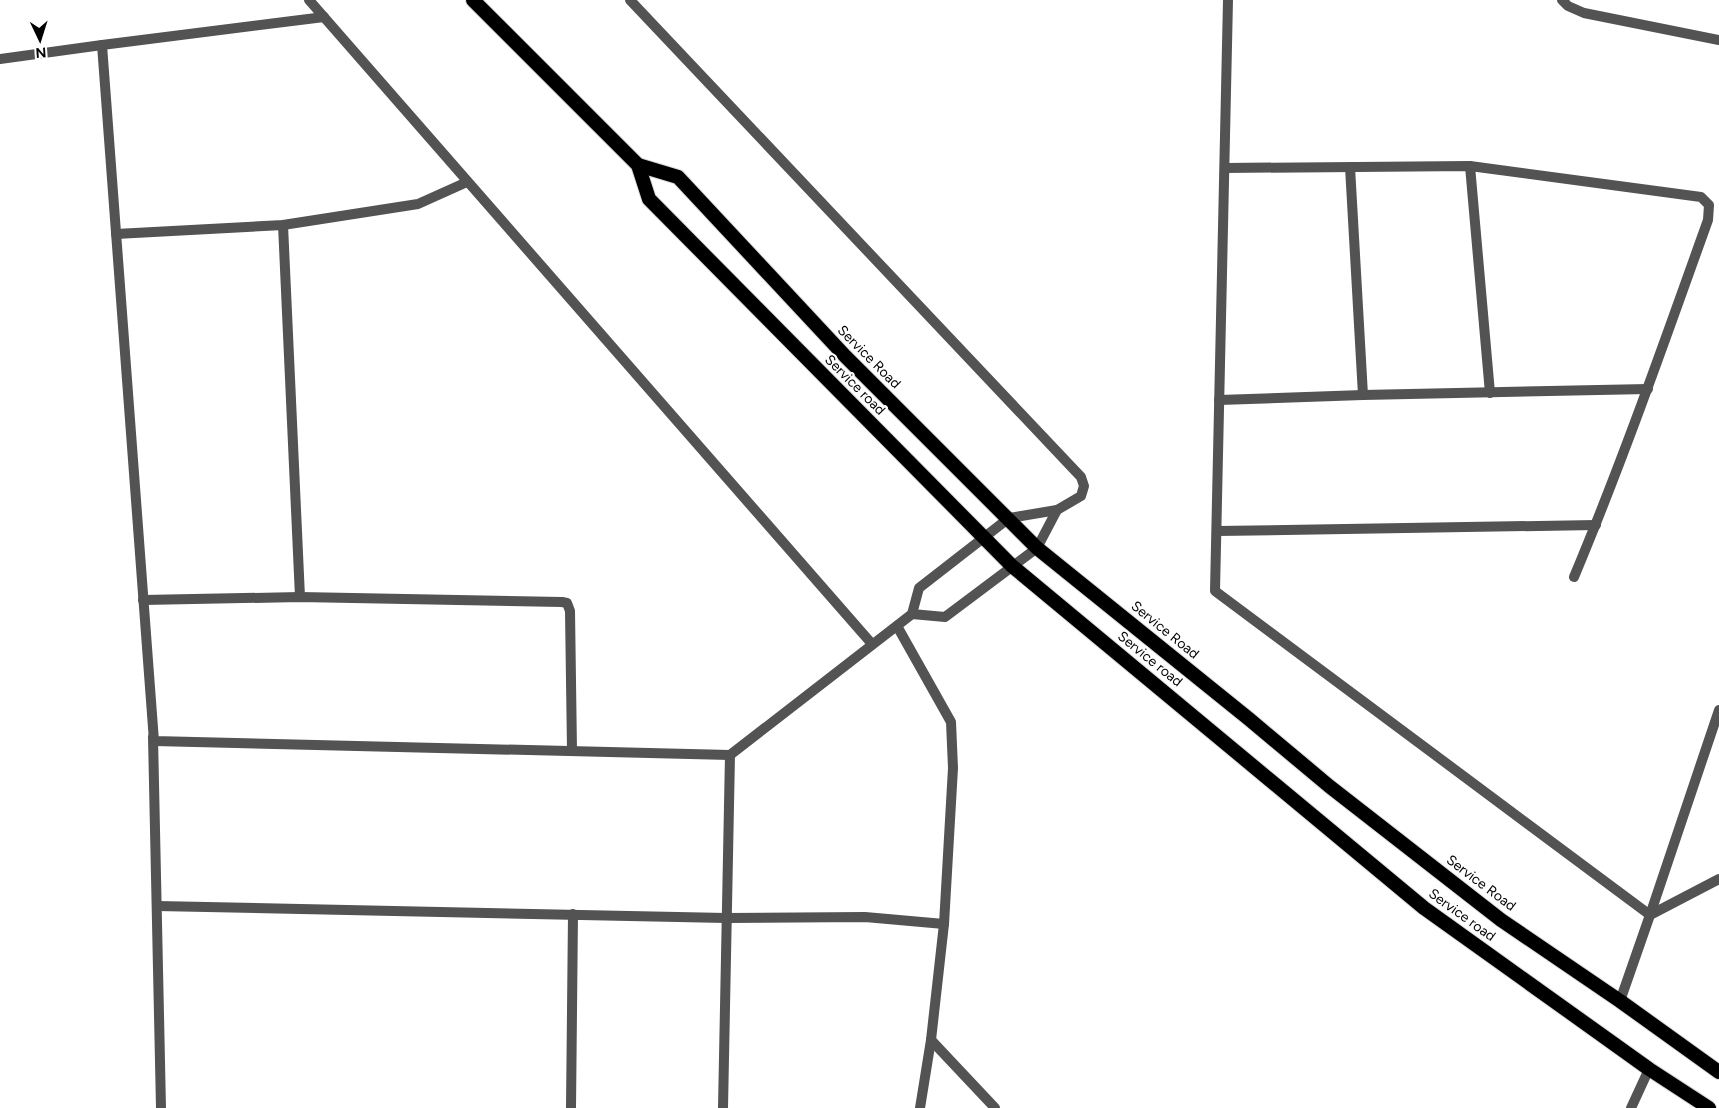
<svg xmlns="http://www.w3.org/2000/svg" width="1719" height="1108" viewBox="0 0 1719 1108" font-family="Figtree,sans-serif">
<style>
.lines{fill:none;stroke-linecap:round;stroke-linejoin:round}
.trunk-casing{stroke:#dbdbdb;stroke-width:16}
.minor{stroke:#535353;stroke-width:10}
.trunk{stroke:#000;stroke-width:14}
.labels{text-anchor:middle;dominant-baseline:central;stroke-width:4.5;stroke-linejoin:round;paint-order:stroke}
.street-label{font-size:14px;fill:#000;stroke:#fff}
</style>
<rect width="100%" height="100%" fill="#fff"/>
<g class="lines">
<!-- trunk casing -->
<g class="trunk-casing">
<g id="trunk">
<polyline points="473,0 638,165 649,199 1012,566 1424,908 1649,1069 1709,1108"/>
<polyline points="638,165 678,177 845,356 1037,548 1249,719 1329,786 1501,920 1620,1001 1719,1072"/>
</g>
</g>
<!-- minor -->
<g class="minor">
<polyline points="309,0 872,644"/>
<polyline points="630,0 1081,477 1084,486 1081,496 1057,510 1009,518 919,588 912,614 730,755 723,1108"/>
<polyline points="1228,0 1215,591 1650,915 1620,1001"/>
<polyline points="1562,0 1568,6 1584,13 1719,40"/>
<polyline points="102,45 324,17"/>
<polyline points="0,59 102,45 154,741 730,755"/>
<polyline points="1470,166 1490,393"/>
<polyline points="1350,167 1363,395"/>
<path d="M1225 168 1470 166 1701 197 1709 205 1708 220C1665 340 1623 460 1574 577"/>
<polyline points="283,225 300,597"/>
<polyline points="116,234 283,225 418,204 467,182"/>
<polyline points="1219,400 1363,395 1648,389"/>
<polyline points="1217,531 1596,525"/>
<polyline points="143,600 300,597 562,602 567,603 570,611 572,751"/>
<polyline points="912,614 945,617 1037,548 1057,510"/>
<polyline points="897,626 951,722 953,768 944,924 931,1040 920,1108"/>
<polyline points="153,737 161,1108"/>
<polyline points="157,906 726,918 865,917 944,924"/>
<polyline points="1650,915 1719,710"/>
<polyline points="1650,915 1719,879"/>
<polyline points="931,1040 995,1108"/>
<polyline points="571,1108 573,914"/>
<polyline points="1631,1108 1649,1069"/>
</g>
<!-- trunk -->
<use href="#trunk" class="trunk"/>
</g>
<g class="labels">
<!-- street labels -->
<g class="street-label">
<text transform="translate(869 357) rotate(45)">Service Road</text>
<text transform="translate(855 385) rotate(45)">Service road</text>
<text transform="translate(1165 630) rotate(39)">Service Road</text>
<text transform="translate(1150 659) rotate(39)">Service road</text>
<text transform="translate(1481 883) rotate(37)">Service Road</text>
<text transform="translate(1462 915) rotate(36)">Service road</text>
</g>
</g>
<!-- north arrow -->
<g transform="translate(40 40) rotate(176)" stroke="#ffffff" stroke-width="4" paint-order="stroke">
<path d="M0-4L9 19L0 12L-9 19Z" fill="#000000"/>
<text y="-8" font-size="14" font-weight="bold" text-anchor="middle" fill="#000000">N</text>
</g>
</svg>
